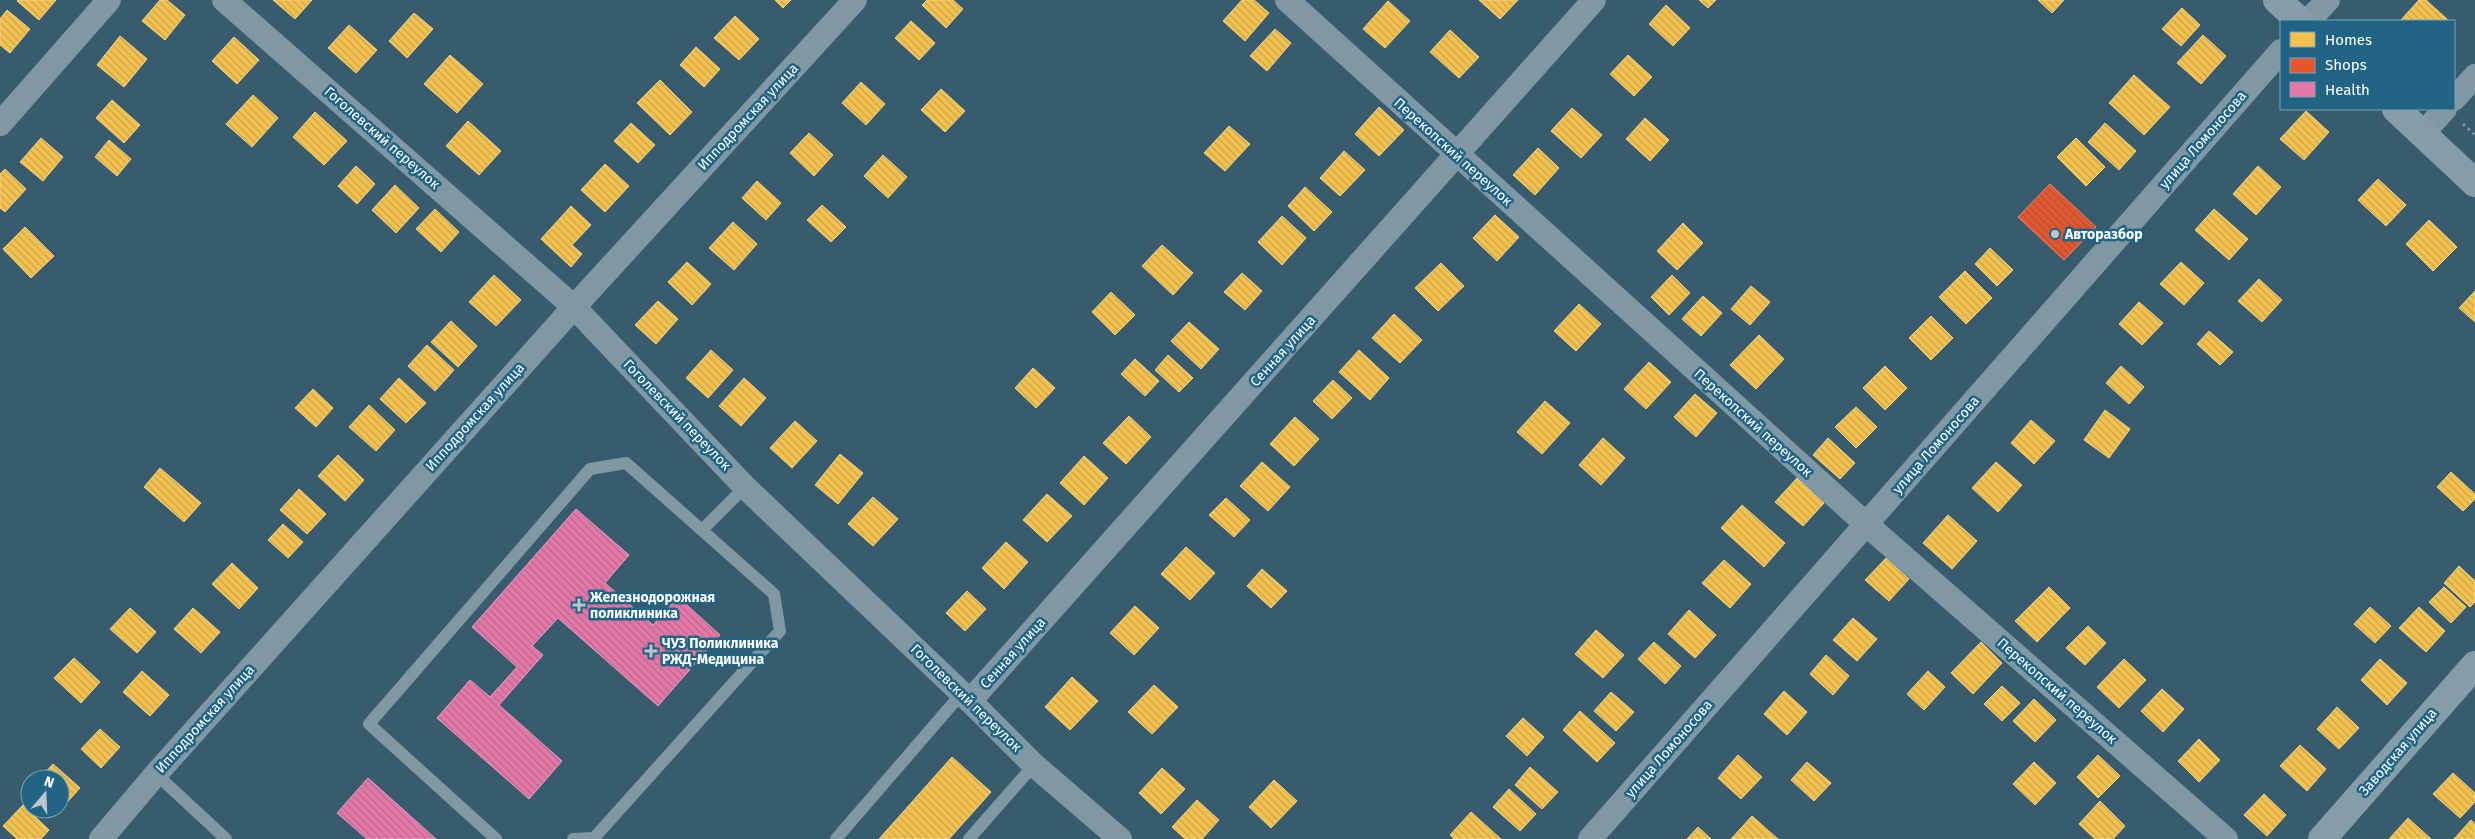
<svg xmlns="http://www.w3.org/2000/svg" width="2475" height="839" viewBox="0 0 2475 839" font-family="'Fira Sans',sans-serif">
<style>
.homes{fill:url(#homes-back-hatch);stroke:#f6d483}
.shops{fill:url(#shops-back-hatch);stroke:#ec896d}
.health{fill:url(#health-back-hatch);stroke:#eba0c2}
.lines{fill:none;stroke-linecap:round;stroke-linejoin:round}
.path{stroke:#7f98a4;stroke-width:3;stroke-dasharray:2.5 4;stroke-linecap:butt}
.service{stroke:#7f98a4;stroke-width:12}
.minor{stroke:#7f98a4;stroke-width:24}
.secondary{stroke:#859da9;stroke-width:28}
.poi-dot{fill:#b9c6cc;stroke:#226484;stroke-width:2}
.labels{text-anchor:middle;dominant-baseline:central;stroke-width:5;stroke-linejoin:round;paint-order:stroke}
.street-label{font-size:14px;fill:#fff;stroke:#226484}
.poi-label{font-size:14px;font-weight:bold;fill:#fff;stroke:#226484;text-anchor:start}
</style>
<defs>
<pattern id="homes-back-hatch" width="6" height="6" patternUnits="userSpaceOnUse" patternTransform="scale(1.25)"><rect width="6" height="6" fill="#f2c14e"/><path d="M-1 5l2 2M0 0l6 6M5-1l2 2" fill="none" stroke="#c8a44e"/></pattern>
<pattern id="shops-back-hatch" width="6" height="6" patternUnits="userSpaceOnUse" patternTransform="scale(1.25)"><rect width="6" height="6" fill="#e4572e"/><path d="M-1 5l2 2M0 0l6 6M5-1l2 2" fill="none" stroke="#af5338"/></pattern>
<pattern id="health-back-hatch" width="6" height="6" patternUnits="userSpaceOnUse" patternTransform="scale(1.25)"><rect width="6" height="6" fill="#e377a8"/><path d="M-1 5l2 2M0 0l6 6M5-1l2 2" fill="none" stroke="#b66a8c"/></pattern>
</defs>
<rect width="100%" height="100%" fill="#385c6e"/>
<!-- homes -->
<g class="homes">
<polygon points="18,0 56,0 39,20 17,1"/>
<polygon points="160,0 167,0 185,15 165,40 142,21"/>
<polygon points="273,0 312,0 295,19"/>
<polygon points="775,0 791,0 783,8"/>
<polygon points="927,0 953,0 963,9 946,28 922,5"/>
<polygon points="1242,0 1254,0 1269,13 1245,41 1223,21"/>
<polygon points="1479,0 1518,0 1500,19"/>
<polygon points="1699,0 1716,0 1708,8"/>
<polygon points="2038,0 2064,0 2052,13"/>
<polygon points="2419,0 2426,0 2448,20 2400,21"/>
<polygon points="1388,1 1410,21 1385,48 1363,29"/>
<polygon points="1666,5 1690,28 1673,46 1649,24"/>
<polygon points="2182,8 2200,25 2181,46 2162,29"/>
<polygon points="7,10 30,29 10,53 0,45 0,19"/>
<polygon points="414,13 433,29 407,58 389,41"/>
<polygon points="735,16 759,39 739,60 714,38"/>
<polygon points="911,21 935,43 919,60 895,38"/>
<polygon points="349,25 377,50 356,73 328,48"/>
<polygon points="1275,29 1291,43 1267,71 1250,56"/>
<polygon points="1450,30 1479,57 1459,78 1430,52"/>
<polygon points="2203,35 2226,56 2201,84 2177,63"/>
<polygon points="120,36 147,59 124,87 97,65"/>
<polygon points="234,37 259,60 237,84 212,61"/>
<polygon points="696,47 720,69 704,87 680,65"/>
<polygon points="450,55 483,84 457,113 424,84"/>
<polygon points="1628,55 1652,77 1634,96 1610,74"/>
<polygon points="2134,75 2170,107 2144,135 2109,103"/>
<polygon points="660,80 692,112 670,135 637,103"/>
<polygon points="861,82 885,104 866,125 842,103"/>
<polygon points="941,89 965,111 945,132 921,110"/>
<polygon points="253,95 278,118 252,147 226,124"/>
<polygon points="112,100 140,125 124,143 96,118"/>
<polygon points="1379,107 1404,130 1379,156 1355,134"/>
<polygon points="1572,108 1602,135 1581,158 1551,131"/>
<polygon points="2306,111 2329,132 2304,160 2280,139"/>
<polygon points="315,112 347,141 324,165 293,137"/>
<polygon points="1645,118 1669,140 1650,161 1626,139"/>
<polygon points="468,121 501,151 479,175 446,146"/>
<polygon points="631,123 655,145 638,163 614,141"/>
<polygon points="2105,123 2136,151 2119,170 2088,142"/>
<polygon points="1229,126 1250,144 1225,171 1204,153"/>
<polygon points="809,133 833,155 814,176 790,153"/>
<polygon points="41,138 63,157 43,181 20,162"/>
<polygon points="2076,138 2105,167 2086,186 2057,157"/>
<polygon points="109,140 131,159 117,176 95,157"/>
<polygon points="1538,148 1559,168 1535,195 1513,175"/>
<polygon points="1344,151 1365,170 1340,196 1320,178"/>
<polygon points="883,155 907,177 888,198 864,176"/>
<polygon points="605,164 629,186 605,212 581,190"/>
<polygon points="356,166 375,184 357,204 338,186"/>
<polygon points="2258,166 2281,187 2256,215 2233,194"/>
<polygon points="5,169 26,189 5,212 0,208 0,174"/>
<polygon points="2378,179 2406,205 2386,226 2358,200"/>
<polygon points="757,181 781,203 766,220 742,198"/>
<polygon points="395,185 419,208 396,233 372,210"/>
<polygon points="1305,187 1332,212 1314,231 1288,206"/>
<polygon points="822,205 846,227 831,242 807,220"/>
<polygon points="571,206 591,225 572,245 582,254 571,267 541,239"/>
<polygon points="435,209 459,232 441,252 416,229"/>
<polygon points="2214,209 2248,239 2229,260 2195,230"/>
<polygon points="1495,215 1519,237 1497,261 1473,238"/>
<polygon points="1282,216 1306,238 1282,265 1258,242"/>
<polygon points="2429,220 2457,247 2433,271 2406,244"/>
<polygon points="733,222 757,244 734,270 709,248"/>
<polygon points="1683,223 1703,243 1677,270 1657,251"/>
<polygon points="25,227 54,256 31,278 3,249"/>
<polygon points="1162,245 1193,273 1173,295 1142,266"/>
<polygon points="1990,248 2013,270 1997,286 1975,264"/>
<polygon points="687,262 711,284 692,305 668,282"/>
<polygon points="2181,262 2204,283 2184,305 2160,284"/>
<polygon points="1441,263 1464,286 1438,311 1415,288"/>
<polygon points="1965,271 1992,298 1966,324 1939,297"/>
<polygon points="1242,273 1262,291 1245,310 1224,292"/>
<polygon points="494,275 521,300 496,326 469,302"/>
<polygon points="1672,275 1690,293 1669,315 1651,297"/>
<polygon points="2259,279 2282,300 2262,322 2238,301"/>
<polygon points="1751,286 1770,302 1750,325 1731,309"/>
<polygon points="2475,291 2475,322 2459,308"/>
<polygon points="1111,292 1135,315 1115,335 1092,312"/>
<polygon points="1703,296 1722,313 1701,336 1682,319"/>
<polygon points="658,301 678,319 656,344 635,325"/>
<polygon points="2139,302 2163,323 2142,345 2119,324"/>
<polygon points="1579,304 1601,324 1576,351 1554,331"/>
<polygon points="1394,314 1422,340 1400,363 1372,338"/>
<polygon points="1931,316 1953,338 1931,360 1909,338"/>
<polygon points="451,321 477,346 458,367 431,342"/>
<polygon points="1189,322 1219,349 1201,369 1171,341"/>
<polygon points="2209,331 2233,352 2220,365 2197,344"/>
<polygon points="1759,335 1784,359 1756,389 1730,365"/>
<polygon points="427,345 454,370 435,391 408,366"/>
<polygon points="711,350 733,370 708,398 686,378"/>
<polygon points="1359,350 1389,378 1370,400 1339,372"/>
<polygon points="1168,355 1193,378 1179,392 1155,370"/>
<polygon points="1135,359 1159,381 1145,396 1121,374"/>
<polygon points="1649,362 1671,382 1646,409 1624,389"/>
<polygon points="1885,366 1907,388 1885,410 1863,388"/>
<polygon points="2121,366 2144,387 2129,404 2106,383"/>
<polygon points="1033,368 1055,388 1036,408 1015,388"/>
<polygon points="399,378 426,403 406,423 380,399"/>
<polygon points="744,378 766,398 741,426 719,406"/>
<polygon points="1333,380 1352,398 1332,419 1313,401"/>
<polygon points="313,389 333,408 316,427 295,408"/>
<polygon points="1695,394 1717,413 1696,437 1674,417"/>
<polygon points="1545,401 1570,423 1542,454 1517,432"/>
<polygon points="369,405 395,430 376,451 349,427"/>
<polygon points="1856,407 1877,427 1856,448 1835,427"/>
<polygon points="2105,410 2130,429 2109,458 2084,440"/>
<polygon points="1129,416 1151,437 1126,464 1103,443"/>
<polygon points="1295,417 1319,439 1294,466 1270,444"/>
<polygon points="2031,420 2055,441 2034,464 2011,443"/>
<polygon points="795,421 817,441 792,468 770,448"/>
<polygon points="1603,438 1625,458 1601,485 1579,465"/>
<polygon points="1828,438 1855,463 1840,479 1813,455"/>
<polygon points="840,454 863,473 838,504 815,485"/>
<polygon points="338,455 364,480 345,501 318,476"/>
<polygon points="1084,456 1108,478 1084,505 1060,483"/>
<polygon points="1262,462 1290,487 1268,511 1240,486"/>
<polygon points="1996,462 2022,485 1998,512 1972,488"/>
<polygon points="160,468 201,503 184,522 144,487"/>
<polygon points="2451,472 2475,494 2475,499 2463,511 2437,487"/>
<polygon points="1797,478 1824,503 1803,526 1775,502"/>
<polygon points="299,489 326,514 307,534 280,510"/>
<polygon points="1047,494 1072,516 1047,542 1023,520"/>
<polygon points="873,497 898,519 873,546 848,524"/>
<polygon points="1226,498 1250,520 1234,537 1209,515"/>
<polygon points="1742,505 1785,543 1764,567 1721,528"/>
<polygon points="1948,515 1977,541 1952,569 1923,543"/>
<polygon points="283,524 303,542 288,558 268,540"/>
<polygon points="1006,542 1028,562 1004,589 982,568"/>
<polygon points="1186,547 1215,573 1190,600 1161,574"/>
<polygon points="1886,558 1909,579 1889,601 1865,580"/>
<polygon points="1724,560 1751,584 1730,608 1702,583"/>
<polygon points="232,563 258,588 239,609 212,584"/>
<polygon points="2459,566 2475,581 2475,602 2470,607 2444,583"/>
<polygon points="1262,569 1287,591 1271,608 1247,586"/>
<polygon points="2049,587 2070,608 2037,642 2015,621"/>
<polygon points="2444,587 2466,607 2451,623 2429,602"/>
<polygon points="967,591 986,609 965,631 946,613"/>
<polygon points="1135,606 1159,628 1134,655 1110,633"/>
<polygon points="2370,607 2391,626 2375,643 2354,624"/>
<polygon points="2419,607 2445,631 2426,652 2399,628"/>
<polygon points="130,608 156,632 137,653 110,629"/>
<polygon points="193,608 220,632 201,653 174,629"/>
<polygon points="1689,610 1716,635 1695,658 1668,634"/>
<polygon points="1853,618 1877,639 1857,661 1833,640"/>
<polygon points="2088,626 2106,643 2085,665 2066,648"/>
<polygon points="1596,630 1624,655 1603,678 1575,654"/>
<polygon points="1654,642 1681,666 1665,684 1638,659"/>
<polygon points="1981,642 2002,663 1973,694 1951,673"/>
<polygon points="1826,655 1849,676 1833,695 1810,674"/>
<polygon points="74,658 100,682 81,703 54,678"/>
<polygon points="2124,659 2146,680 2119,708 2097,687"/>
<polygon points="2380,659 2407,683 2387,705 2361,680"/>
<polygon points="142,671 169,695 150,716 123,692"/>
<polygon points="1928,671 1945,687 1924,710 1907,694"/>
<polygon points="1072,677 1098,701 1070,730 1045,707"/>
<polygon points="1154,685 1178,707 1152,734 1128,712"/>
<polygon points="2002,686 2020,703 2002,721 1984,704"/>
<polygon points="2162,689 2184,709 2163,732 2141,711"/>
<polygon points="1784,691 1807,712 1787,735 1764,714"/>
<polygon points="1611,692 1634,712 1616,731 1594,711"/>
<polygon points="2034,699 2056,720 2035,742 2013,721"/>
<polygon points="2337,707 2359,728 2339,749 2317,729"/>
<polygon points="1580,711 1615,743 1597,762 1563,730"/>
<polygon points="1523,718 1544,737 1527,756 1506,736"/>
<polygon points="100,729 120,747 101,768 81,749"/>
<polygon points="2199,739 2220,760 2199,782 2178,761"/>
<polygon points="2300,745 2326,769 2307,791 2280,766"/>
<polygon points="1738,755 1762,777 1741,799 1718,778"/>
<polygon points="2098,755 2120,776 2098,798 2077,777"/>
<polygon points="952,757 991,792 949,839 879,839"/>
<polygon points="1807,762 1831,783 1814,801 1791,780"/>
<polygon points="2034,762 2056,783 2035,805 2013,784"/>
<polygon points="53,764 80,788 61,809 60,779 39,779"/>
<polygon points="1530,767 1558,792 1542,809 1515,785"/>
<polygon points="1162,768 1185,789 1161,814 1139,793"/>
<polygon points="2453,773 2475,793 2475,802 2460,818 2433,794"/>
<polygon points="1274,780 1297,801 1271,828 1249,807"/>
<polygon points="1509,789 1536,814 1520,831 1493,807"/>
<polygon points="2264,794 2286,815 2267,836 2244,815"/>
<polygon points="1197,800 1219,820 1202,839 1185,839 1172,827"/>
<polygon points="2100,801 2125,826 2113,839 2095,839 2079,824"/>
<polygon points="23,805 49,830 41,839 17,839 3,826"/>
<polygon points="1471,812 1501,839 1454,839 1450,835"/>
<polygon points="1752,816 1778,839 1731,839"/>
<polygon points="2408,818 2431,839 2389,839"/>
<polygon points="2471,820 2475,824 2475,839 2454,839"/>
<polygon points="1698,827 1711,839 1687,839"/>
</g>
<!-- shops -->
<polygon class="shops" points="2050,184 2096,227 2064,260 2018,217"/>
<!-- health -->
<g class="health">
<polygon points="576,509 629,555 605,583 653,625 678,597 720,635 658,706 558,618 532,646 543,655 499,705 562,761 529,799 437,718 470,680 490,697 517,667 472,627"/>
<polygon points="368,778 436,839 367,839 337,813"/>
</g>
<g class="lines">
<!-- path -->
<polyline class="path" points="2463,124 2475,135"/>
<!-- service -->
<g class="service">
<polyline points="702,530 745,487"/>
<polyline points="156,774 226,839"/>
<polyline points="496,839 369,724 590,469 626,463 774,594 780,631 594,838 573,839"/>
<polyline points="836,839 962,693"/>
<polyline points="969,839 1034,765"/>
</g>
<!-- minor -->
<g class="minor">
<polyline points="224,0 574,307 745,487 970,701 1034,765 1120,839"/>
<polyline points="1287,0 1866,524 2226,839"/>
<polyline points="2308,21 2328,0"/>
<polyline points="2454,99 2475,76"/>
<polyline points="0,124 109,0"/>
<polyline points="2423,133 2445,109"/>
<polyline points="970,701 1594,0"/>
<polyline points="101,839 156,774 574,307 855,0"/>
<polyline points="1590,839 2281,51"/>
</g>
<!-- secondary -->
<g class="secondary">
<polyline points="2277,0 2300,21"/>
<polyline points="2396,109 2475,183"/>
<polyline points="2322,839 2475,665"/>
</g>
</g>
<!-- markers -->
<g class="poi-dot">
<circle cx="2055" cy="234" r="5"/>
<path d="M576.5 597.5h5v5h5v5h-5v5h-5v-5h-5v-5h5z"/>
<path d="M648.5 643.5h5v5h5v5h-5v5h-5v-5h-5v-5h5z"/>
</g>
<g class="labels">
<!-- street labels -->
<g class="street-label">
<text transform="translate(748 117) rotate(-47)">Ипподромская улица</text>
<text transform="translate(382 138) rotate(41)">Гоголевский переулок</text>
<text transform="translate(2203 140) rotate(-49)">улица Ломоносова</text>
<text transform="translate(1453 152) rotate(42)">Перекопский переулок</text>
<text transform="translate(1283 351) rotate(-48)">Сенная улица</text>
<text transform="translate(677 415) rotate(46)">Гоголевский переулок</text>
<text transform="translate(475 417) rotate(-48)">Ипподромская улица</text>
<text transform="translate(1753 423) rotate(42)">Перекопский переулок</text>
<text transform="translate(1936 445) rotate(-49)">улица Ломоносова</text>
<text transform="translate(1013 653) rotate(-48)">Сенная улица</text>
<text transform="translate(2057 691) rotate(41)">Перекопский переулок</text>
<text transform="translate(966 698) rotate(44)">Гоголевский переулок</text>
<text transform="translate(205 719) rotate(-48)">Ипподромская улица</text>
<text transform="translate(1669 749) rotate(-49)">улица Ломоносова</text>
<text transform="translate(2398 752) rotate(-49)">Заводская улица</text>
</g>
<!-- poi labels -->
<g class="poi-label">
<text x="2065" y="234">Авторазбор</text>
<text x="590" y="597">Железнодорожная<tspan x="590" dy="16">поликлиника</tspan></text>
<text x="662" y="643">ЧУЗ Поликлиника<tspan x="662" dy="16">РЖД-Медицина</tspan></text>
</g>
</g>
<!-- legend -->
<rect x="2280" y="20" width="175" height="90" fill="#226484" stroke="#7aa2b5"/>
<rect x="2290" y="32" width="25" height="15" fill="#f2c14e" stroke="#7aa2b5"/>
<text x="2325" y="45" font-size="15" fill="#ffffff">Homes</text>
<rect x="2290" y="58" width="25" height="15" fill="#e4572e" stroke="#7aa2b5"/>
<text x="2325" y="70" font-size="15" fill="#ffffff">Shops</text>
<rect x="2290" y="82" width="25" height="15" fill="#e377a8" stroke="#7aa2b5"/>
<text x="2325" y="95" font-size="15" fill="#ffffff">Health</text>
<!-- north arrow -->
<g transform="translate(45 794) rotate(19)"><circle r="24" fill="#226484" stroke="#7aa2b5"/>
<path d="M0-4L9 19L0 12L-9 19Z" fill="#b9c6cc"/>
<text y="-8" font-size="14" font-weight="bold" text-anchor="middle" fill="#ffffff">N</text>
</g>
</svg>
